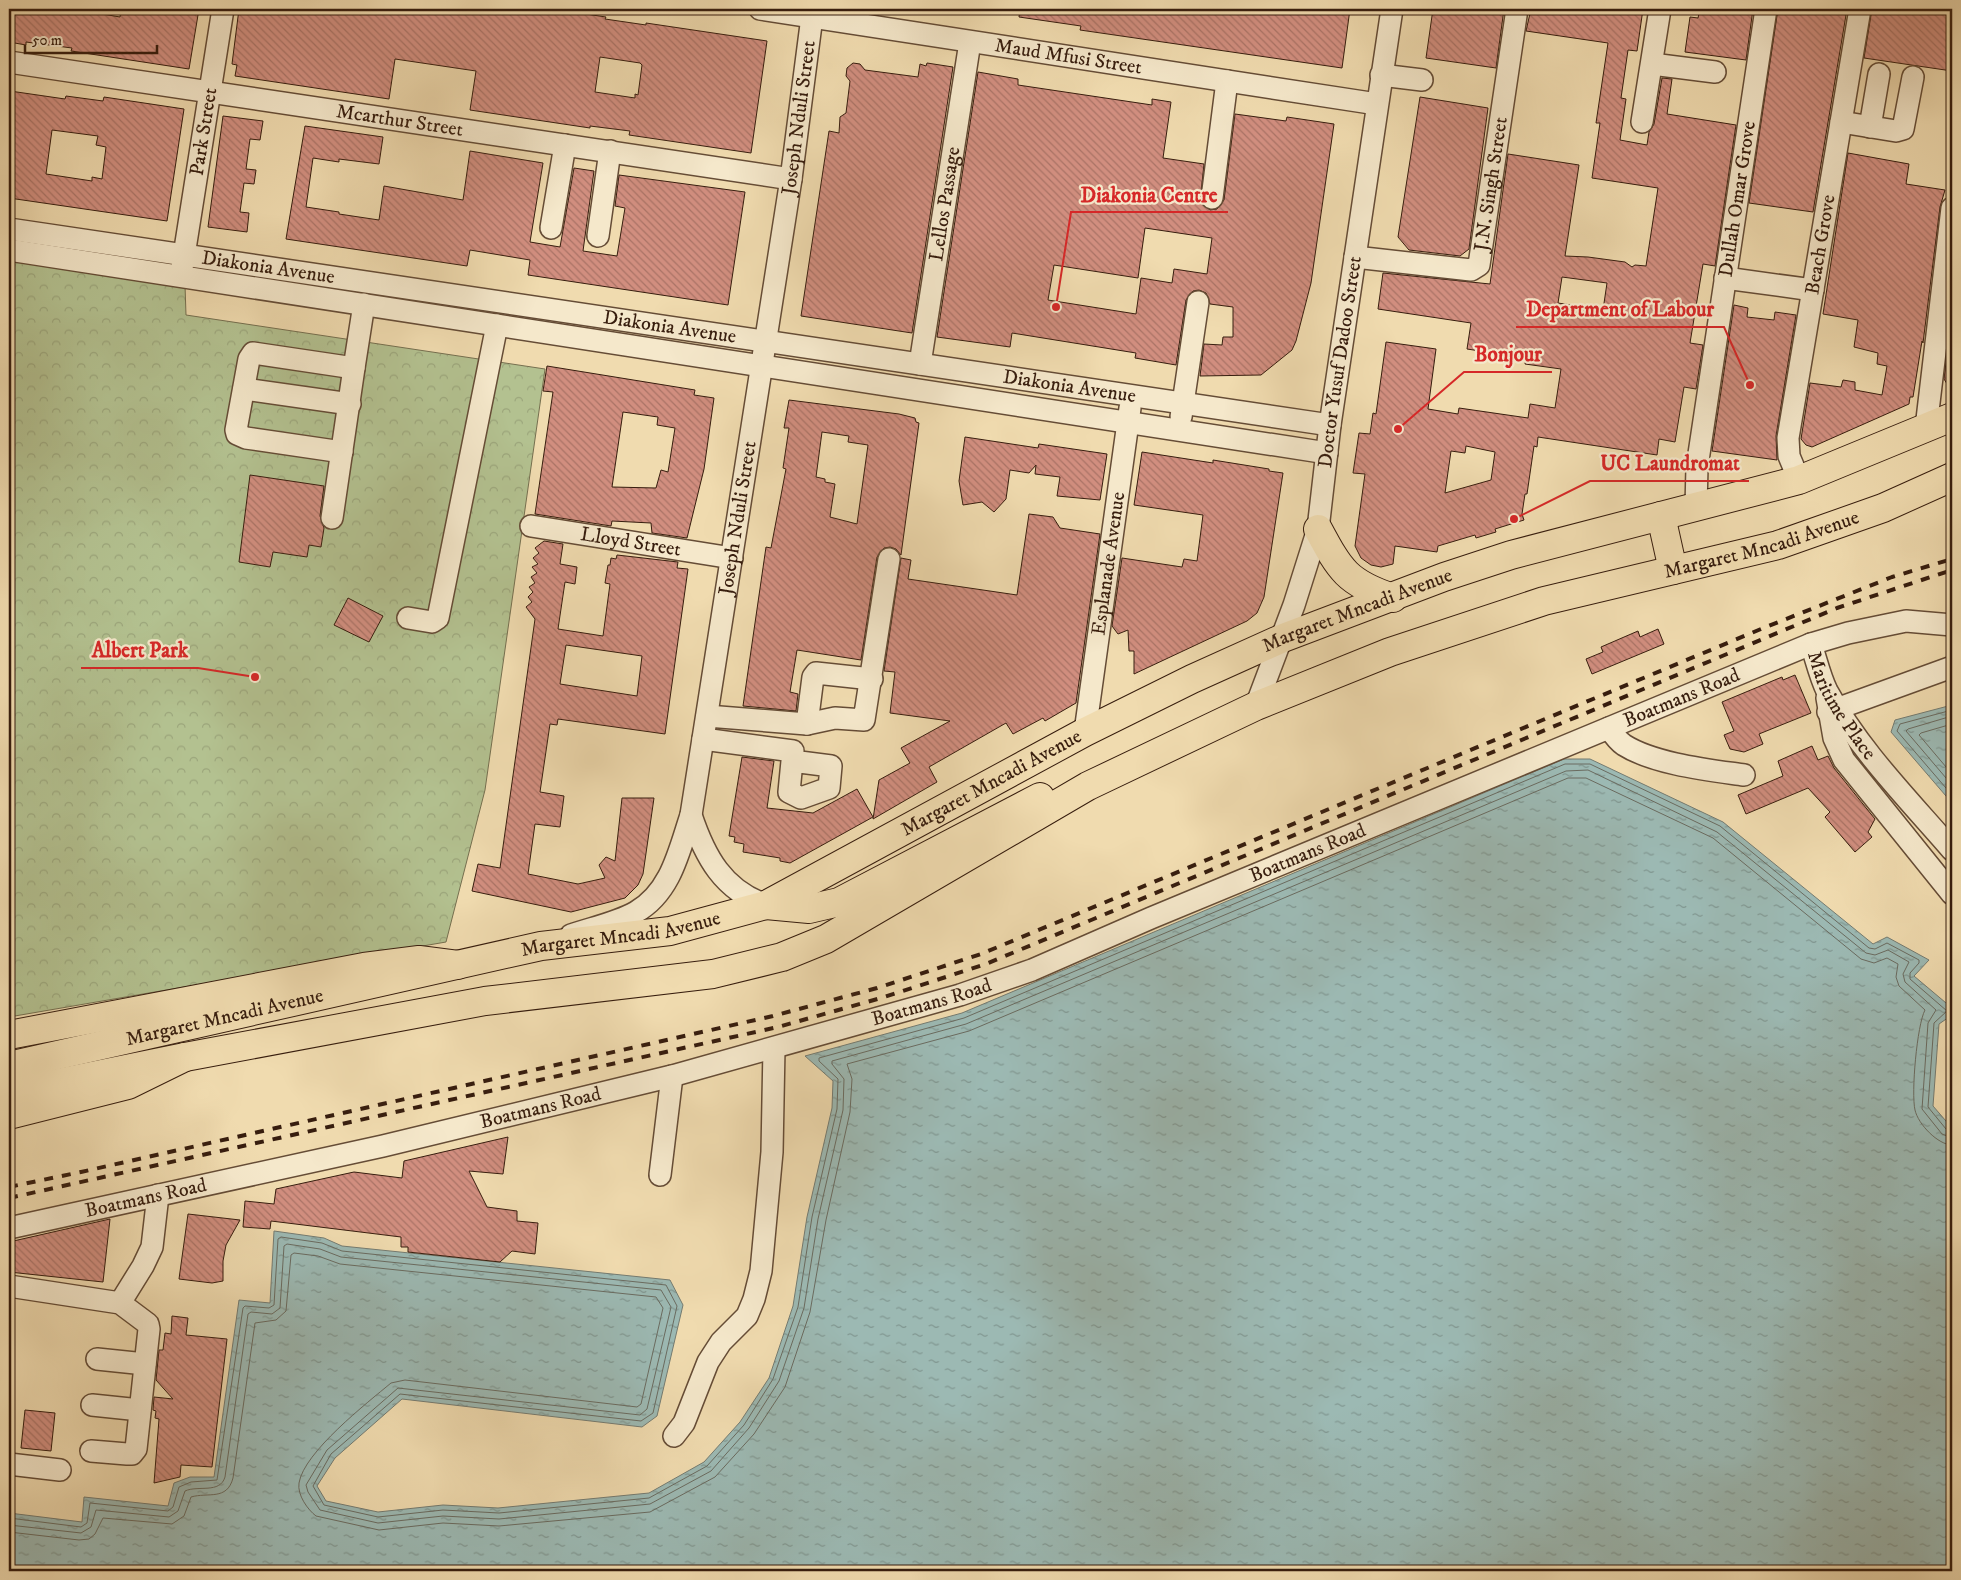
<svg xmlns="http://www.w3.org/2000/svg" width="1961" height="1580" viewBox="0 0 1961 1580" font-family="'IM FELL DW Pica',serif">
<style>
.park{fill:url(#park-crowns);stroke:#756f4f}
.water{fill:url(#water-ripples);stroke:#747b71}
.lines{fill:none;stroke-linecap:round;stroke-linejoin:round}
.shore{stroke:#6a6b60;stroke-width:1}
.building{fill:url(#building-back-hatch);stroke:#371d0e;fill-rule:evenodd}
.minor-casing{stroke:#654c36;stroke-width:24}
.major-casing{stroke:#371d0e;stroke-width:30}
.highway-casing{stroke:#371d0e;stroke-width:30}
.minor{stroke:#f5e8cb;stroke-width:21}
.major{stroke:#f0dbaf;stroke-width:28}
.highway{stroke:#f0dbaf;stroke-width:28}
.rail{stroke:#371d0e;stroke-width:4;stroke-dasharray:9 9;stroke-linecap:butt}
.labels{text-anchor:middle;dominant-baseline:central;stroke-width:4.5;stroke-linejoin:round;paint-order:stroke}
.street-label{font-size:20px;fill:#371d0e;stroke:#f5e8cb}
.leader{fill:none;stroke:#d62828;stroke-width:2}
.callout-dot{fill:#d62828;stroke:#f5e8cb;stroke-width:2}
.callout-label{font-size:21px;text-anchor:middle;font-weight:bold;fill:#d62828;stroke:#f5e8cb;stroke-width:4.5;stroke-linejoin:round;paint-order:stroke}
</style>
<defs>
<pattern id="park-crowns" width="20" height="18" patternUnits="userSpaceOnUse" patternTransform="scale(1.25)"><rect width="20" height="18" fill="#b3c190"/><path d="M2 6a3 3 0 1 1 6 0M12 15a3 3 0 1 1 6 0" fill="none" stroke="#9ba57b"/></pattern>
<pattern id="water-ripples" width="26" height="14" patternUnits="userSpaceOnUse" patternTransform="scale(1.25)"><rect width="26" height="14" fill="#9cb9b3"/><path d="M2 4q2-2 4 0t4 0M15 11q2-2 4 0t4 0" fill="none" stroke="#809690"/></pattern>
<pattern id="building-back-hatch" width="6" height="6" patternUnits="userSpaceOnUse" patternTransform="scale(1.25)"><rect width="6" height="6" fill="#d18e7f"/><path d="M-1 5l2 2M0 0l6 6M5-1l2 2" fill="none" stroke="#aa7366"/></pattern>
</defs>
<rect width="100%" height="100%" fill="#f0dbaf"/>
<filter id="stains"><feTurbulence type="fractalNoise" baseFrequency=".004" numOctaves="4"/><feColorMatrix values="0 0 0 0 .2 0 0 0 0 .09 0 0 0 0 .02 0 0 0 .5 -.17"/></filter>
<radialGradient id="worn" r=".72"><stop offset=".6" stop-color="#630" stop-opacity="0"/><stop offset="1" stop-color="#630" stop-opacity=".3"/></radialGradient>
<!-- park -->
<polygon class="park" points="9,229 184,255 186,315 545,369 485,790 446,942 9,1017"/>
<!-- water -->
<g class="water">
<polygon points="1952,705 1952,803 1891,732 1895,720"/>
<polygon points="1564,759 1590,759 1723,822 1873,944 1887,937 1929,960 1914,976 1952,1008 1952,1015 1939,1024 1933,1106 1952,1128 1952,1571 9,1571 9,1513 82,1522 84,1497 168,1506 174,1483 190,1477 214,1477 239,1300 270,1303 274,1231 324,1238 342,1246 670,1280 683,1305 657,1416 642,1427 402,1399 335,1458 317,1486 326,1501 378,1512 443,1505 498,1508 649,1493 704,1462 740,1422 769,1378 793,1306 807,1217 832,1108 833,1081 805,1056 962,1013"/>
</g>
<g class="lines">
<!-- shore -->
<g class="shore">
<polyline points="1952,710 1900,724 1897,731 1952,795"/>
<polyline points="1952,716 1908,729 1906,731 1952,785"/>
<polyline points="1952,724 1921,733 1919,735 1952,774"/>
<polyline points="9,1518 81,1527 87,1523 90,1503 168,1511 173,1507 179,1487 191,1482 217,1480 243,1308 245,1306 269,1308 274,1305 278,1239 281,1237 322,1243 342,1251 666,1285 677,1306 653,1413 641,1421 400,1394 331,1454 313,1486 324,1505 378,1517 443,1510 499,1513 649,1498 707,1466 744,1425 773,1379 798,1307 812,1217 837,1109 838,1079 819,1061 819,1058 964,1018 1565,764 1590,764 1720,826 1869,948 1875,949 1887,943 1919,960 1919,963 1910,973 1910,979 1947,1011 1934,1023 1928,1107 1946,1129 1952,1131"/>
<path d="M9 1525 81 1533 91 1527 96 1510 169 1517 178 1511 185 1491C198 1485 220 1494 225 1477L248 1314 251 1312 272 1314 280 1308 284 1246 287 1244 320 1249 341 1257 661 1290 671 1307 647 1409 640 1415 398 1388 327 1450 306 1485 308 1492 320 1510 378 1523 443 1516 499 1519 650 1504 711 1471 749 1428 779 1381 804 1308 818 1219 843 1110 844 1079 832 1064V1061L966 1024 1566 771 1588 770 1717 832 1866 953 1875 955 1888 950 1909 962 1903 974 1905 982 1936 1010 1928 1023 1922 1109 1942 1134 1952 1138"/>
<path d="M9 1532 79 1540 89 1539 95 1534 103 1518 172 1524 184 1516 191 1497C208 1492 227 1501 233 1478L255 1323 276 1320 286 1311 291 1255 294 1253 318 1256 340 1264 656 1297 663 1308 641 1404 637 1407 405 1380 391 1383C367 1403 304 1452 299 1483 297 1495 308 1510 316 1516L379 1530 443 1523 499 1526 650 1512 715 1477 754 1434 785 1387 810 1312 826 1220 850 1112 852 1079 847 1064 969 1031 1568 778H1586L1713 838 1861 959 1874 963 1887 958 1898 964 1896 977 1899 986 1925 1010C1917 1025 1911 1093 1915 1110 1918 1124 1938 1145 1952 1145"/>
</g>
</g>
<!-- building -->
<g class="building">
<polygon points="9,9 73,9 120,17 121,9 199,9 189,69 71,51 72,48 26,42 26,45 9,42"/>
<path d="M239 9H552L606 17 605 19 646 25V23L767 41 751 153 629 135 630 131 590 126V128L470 110 476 71 395 59 389 99 235 76 237 65 232 64ZM600 57 640 63 642 65 638 95 635 94V98L595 92Z"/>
<polygon points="1020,9 1350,9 1342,68 1080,30 1081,26 1019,17"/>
<polygon points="1433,9 1504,9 1496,68 1426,58"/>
<path d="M1531 9H1643L1637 51 1628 50 1621 98 1626 99 1620 140 1647 145 1649 132 1654 124 1662 78 1672 79 1667 114 1736 125 1715 266 1703 264 1690 343 1703 345 1696 389 1684 387 1675 442 1659 439 1657 455 1538 437 1537 447 1534 446 1527 494H1525L1522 514 1524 520 1495 529 1496 532 1476 538 1475 535 1438 546 1437 552 1395 546 1393 564 1381 567 1371 565 1361 558 1355 546 1365 474 1353 473 1359 433 1370 434 1373 413 1376 414 1386 342 1436 349 1428 409 1458 414 1459 408 1528 418 1530 404 1555 408 1561 369 1525 364 1526 358 1467 349 1471 323 1378 309 1383 273 1490 284 1508 154 1579 165 1565 256 1588 257 1625 262 1632 267 1635 265 1646 266 1658 188 1592 178 1600 123H1596L1608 43 1526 31ZM1562 277 1607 283 1603 310 1558 303ZM1466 446 1495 452 1491 480 1445 493 1451 451 1465 453Z"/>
<polygon points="1700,9 1753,9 1746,60 1685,52 1690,17 1698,18"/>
<polygon points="1778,9 1847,9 1813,212 1749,203"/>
<polygon points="1872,9 1952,9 1952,71 1864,58"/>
<polygon points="853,63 860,64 865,70 918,77 920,64 926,66 927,63 953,67 912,333 801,316 829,131 839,133 840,117 846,113 850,81 846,76 847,68"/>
<path d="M978 72 1018 79V85L1152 105V99L1171 102 1163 158 1204 164 1200 202 1210 210 1217 209 1224 200 1235 114 1286 121 1287 117 1334 124 1311 283 1296 341 1292 350 1261 375 1200 376 1204 344 1222 345 1223 337H1233V307L1210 304 1206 293 1199 290 1193 291 1186 300 1176 365 1135 358 1136 353 1012 333 1010 347 937 337ZM1145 228 1212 238 1207 274 1174 269 1172 283 1141 278 1136 314 1048 300 1054 265 1138 278Z"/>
<path d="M10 91 65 99 66 96 103 101 104 97 184 109 167 221 9 198ZM52 130 98 136 96 145 106 147 102 179 92 177V181L46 174Z"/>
<polygon points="1420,97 1488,108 1469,249 1460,256 1409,250 1398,237"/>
<polygon points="223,116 263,121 260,140 250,139 246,169 256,170 254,184 244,183 240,212 249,213 247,232 208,227"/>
<polygon points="305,126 383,137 379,164 339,159 339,162 313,158 306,207 339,212 339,214 379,220 384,186 463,200 470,151 494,155 543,163 530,242 560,247 574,168 594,171 583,251 617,256 625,208 615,206 619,175 745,192 728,305 528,275 530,260 470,250 467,266 286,239"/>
<polygon points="1848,153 1909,164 1906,184 1945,190 1940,207 1923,343 1922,341 1913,397 1910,397 1909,404 1812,447 1806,445 1801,439 1810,383 1841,387 1843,380 1855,382 1855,390 1882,395 1887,366 1877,364 1878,353 1854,347 1858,320 1823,314"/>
<polygon points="1734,305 1748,308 1747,317 1774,320 1775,312 1796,315 1776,436 1777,460 1712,451"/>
<polygon points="1952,312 1952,392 1944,379"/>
<path d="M547 366 695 390 694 395 714 398 704 469 687 538 652 533 651 523 612 521 611 526 535 514 553 392 543 391ZM623 412 658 417 657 425 675 428 668 472 661 470 656 488 612 487Z"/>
<path d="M789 400 899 414 915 418 916 422 919 423 901 555 896 549 890 547 884 548 877 557 861 660 797 650 790 692 798 694 796 711 743 706 766 547 771 548 786 469 783 468 789 428H784ZM822 432 849 436 848 442 868 445 857 524 830 517 835 484 825 482V479L816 477Z"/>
<polygon points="965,437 1038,448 1039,444 1107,454 1100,500 1057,496 1060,477 1035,474 1036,465 1029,473 1010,470 1006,499 994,512 982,502 963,505 959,481"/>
<polygon points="1142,452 1213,463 1213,460 1269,469 1269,471 1283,473 1264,597 1257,613 1247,621 1134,674 1134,651 1129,651 1128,630 1118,634 1112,626 1122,558 1182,567 1184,559 1197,561 1203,515 1134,505"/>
<polygon points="250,475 324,486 320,516 324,528 321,547 309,545 307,557 273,552 270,567 239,562"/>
<polygon points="1029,514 1053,517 1060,528 1100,534 1076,703 1045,721 1043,718 1013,734 1006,723 929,767 937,782 873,819 879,780 910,763 901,748 950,721 890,713 895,672 884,671 901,558 911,560 908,579 1017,595"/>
<path d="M544 541 563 544 560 564 577 567 575 584 565 582 558 629 603 636 610 584 605 583 608 565H610L611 558 616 559 617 555 678 562 677 568 688 569 665 734 558 719 557 725 550 724 540 792 564 796 560 827 535 824 528 874 578 884 605 878 599 865 606 857 615 861 622 798H654L643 874 638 885 625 898 571 912 472 891 478 864 500 868 535 619 526 607 532 602 528 597 533 592 529 587 535 583 531 577 537 573 532 567 538 564 533 558 539 553 535 548ZM566 645 642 656 637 696 560 684Z"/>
<polygon points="348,598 383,616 369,642 334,625"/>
<polygon points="1658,629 1664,644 1592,674 1586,659 1603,652 1601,647 1638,631 1640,637"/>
<polygon points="1795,675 1811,713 1759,734 1763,744 1744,752 1730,749 1724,735 1734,731 1722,702 1782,677 1783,680"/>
<polygon points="1812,746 1818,760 1828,756 1834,768 1875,819 1868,832 1872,837 1855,852 1825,817 1830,812 1808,788 1746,814 1738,795 1783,776 1778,761"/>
<polygon points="742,757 774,761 767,808 813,813 857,789 873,817 790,863 780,861 780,858 743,852 744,844 734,842 735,837 729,836"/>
<polygon points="508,1137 503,1174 469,1171 487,1207 517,1211 517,1221 538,1223 535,1254 512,1251 500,1262 408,1252 408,1247 401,1247 401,1237 271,1221 270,1229 243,1227 245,1201 274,1204 276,1189 354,1172 402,1178 404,1161"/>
<polygon points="188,1214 240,1220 226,1245 223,1261 223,1281 212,1283 179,1279"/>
<polygon points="110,1219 103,1282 9,1272 9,1242"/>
<polygon points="172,1316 188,1318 186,1335 227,1339 212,1467 181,1465 180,1477 154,1483 159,1419 155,1418 156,1411 153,1410 154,1397 173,1399 156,1380 159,1350 163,1350 165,1333 171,1334"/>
<polygon points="25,1410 55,1413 51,1451 21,1448"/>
</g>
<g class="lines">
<!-- minor casing -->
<g class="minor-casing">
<g id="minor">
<path id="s1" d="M760 9 1377 104"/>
<path id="s2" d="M9 62 791 179"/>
<polyline points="1652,64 1715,72"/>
<polyline points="1381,75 1422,80"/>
<polyline points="1642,122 1660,9"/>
<polyline points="1841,122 1896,131 1903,129 1913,77"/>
<polyline points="1870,127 1879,74"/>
<polyline points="1212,198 1227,81"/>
<polyline points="551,228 565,145"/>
<path id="s3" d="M9 229 1330 425"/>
<polyline points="598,236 610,151"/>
<polyline points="9,250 1327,453"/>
<path id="s4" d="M1355 257 1471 270 1479 265 1517 9"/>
<path id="s5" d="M182 268 223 9"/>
<polyline points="1725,278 1813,290"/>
<path id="s6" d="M920 364 970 42"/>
<polyline points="244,389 350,404"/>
<polyline points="1181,417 1198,302"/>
<polyline points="1926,428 1952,208"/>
<polyline points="342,452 246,438 237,434 236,430 249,359 253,353 354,368 364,304"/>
<path id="s7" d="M1799 480 1789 456 1788 438 1860 9"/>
<path id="s8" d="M1696 507 1697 467 1766 9"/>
<polyline points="332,518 354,368"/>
<path id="s9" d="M531 526 732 558"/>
<polyline points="408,618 432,622 438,618 497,325"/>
<path id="s10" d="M1811 644C1816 659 1820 677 1827 691 1859 750 1909 800 1952 850"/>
<polyline points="1827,698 1834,738 1844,760 1952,894"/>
<path id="s11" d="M1256 706 1294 605 1318 529 1330 425 1392 9"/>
<polyline points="1828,712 1952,667"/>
<polyline points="707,716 807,724 835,718 864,720 889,559"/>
<polyline points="807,724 813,677 816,673 872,679"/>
<path d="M1609 728C1613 734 1618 741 1624 745 1654 764 1709 770 1744 775"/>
<path id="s12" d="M1085 732 1130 408"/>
<polyline points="703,739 793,751 789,792 801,798 829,788 831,766 792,761"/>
<path d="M691 815C705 857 723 890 766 905"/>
<path id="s13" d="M571 935C591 928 617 923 636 912 671 892 679 851 691 815L791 179 813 9"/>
<polyline points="660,1175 672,1076"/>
<path id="s14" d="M9 1228 383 1146 672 1076 960 995 1032 970 1151 918 1811 644 1848 633 1906 621 1952 625"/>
<polyline points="9,1286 120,1303 148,1324 149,1329 136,1449 132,1454 127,1454 91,1451"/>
<polyline points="120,1303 143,1266 152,1247 158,1195"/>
<polyline points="97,1359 145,1364"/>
<polyline points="92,1405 140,1410"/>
<polyline points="674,1436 684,1423 708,1362 721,1342 747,1316 754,1299 761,1271 772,1152 774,1048"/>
<polyline points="9,1464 60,1470"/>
</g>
</g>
<!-- major casing -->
<g class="major-casing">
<g id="major">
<polyline points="1661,516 1673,570"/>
<path d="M1318 529C1340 570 1347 583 1393 598"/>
<polyline points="766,905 809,909 839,902 1040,797"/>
<path id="s15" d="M9 1066 541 946 670 931 766 905 1085 732 1192 679 1283 638 1444 577 1511 555 1799 480 1952 417"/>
<path id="s16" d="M9 1093 185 1057 485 1001 713 974 782 957 826 939 1088 786 1256 706 1390 652 1544 601 1778 545 1883 508 1952 477"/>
</g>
</g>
<!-- highway casing -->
<g class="highway-casing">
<g id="highway">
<polyline points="9,1035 364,967 419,960 458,965"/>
<polyline points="9,1115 128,1085 185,1057"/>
</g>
</g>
<!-- minor -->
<use href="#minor" class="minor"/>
<!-- major -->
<use href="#major" class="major"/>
<!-- highway -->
<use href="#highway" class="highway"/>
<!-- rail -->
<g class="rail">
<polyline points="9,1187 81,1172 773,1016 877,988 981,954 1761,629 1892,577 1952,559"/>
<polyline points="9,1198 778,1027 881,998 986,964 1837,608 1952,570"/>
</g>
</g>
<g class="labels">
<!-- street labels -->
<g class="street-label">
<text stroke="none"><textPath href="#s1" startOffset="312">Maud Mfusi Street</textPath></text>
<text stroke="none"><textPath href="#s13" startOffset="889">Joseph Nduli Street</textPath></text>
<text stroke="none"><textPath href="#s2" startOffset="395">Mcarthur Street</textPath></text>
<text stroke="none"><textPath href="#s5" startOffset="138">Park Street</textPath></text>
<text stroke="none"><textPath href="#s4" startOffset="208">J.N. Singh Street</textPath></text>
<text stroke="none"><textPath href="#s8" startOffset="311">Dullah Omar Grove</textPath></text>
<text stroke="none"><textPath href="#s6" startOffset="162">Lellos Passage</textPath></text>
<text stroke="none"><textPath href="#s7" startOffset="240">Beach Grove</textPath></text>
<text stroke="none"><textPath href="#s3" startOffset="262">Diakonia Avenue</textPath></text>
<text stroke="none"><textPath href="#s3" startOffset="668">Diakonia Avenue</textPath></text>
<text stroke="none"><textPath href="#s11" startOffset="356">Doctor Yusuf Dadoo Street</textPath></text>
<text stroke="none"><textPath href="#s3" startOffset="1072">Diakonia Avenue</textPath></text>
<text stroke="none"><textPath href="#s13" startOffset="484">Joseph Nduli Street</textPath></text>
<text stroke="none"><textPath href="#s9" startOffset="101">Lloyd Street</textPath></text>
<text stroke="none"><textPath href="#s16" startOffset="1854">Margaret Mncadi Avenue</textPath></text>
<text stroke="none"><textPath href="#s12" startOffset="170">Esplanade Avenue</textPath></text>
<text stroke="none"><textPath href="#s15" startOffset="1436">Margaret Mncadi Avenue</textPath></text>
<text stroke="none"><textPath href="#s14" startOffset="1760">Boatmans Road</textPath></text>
<text stroke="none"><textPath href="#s10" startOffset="69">Maritime Place</textPath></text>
<text stroke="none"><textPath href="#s15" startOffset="1031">Margaret Mncadi Avenue</textPath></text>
<text stroke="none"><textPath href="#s14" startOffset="1355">Boatmans Road</textPath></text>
<text stroke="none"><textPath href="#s15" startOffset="626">Margaret Mncadi Avenue</textPath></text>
<text stroke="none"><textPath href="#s14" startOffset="950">Boatmans Road</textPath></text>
<text stroke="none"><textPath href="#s15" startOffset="221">Margaret Mncadi Avenue</textPath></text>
<text stroke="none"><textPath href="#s14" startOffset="545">Boatmans Road</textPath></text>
<text stroke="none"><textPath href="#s14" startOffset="140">Boatmans Road</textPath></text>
</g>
</g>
<!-- callouts -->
<path class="leader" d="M1056 307L1071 212H1228M1750 385L1724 327H1516M1398 429L1464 372H1552M1514 519L1590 481H1749M255 677L198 668H81"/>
<g class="callout-dot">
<circle cx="1056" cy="307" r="5"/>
<circle cx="1750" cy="385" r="5"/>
<circle cx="1398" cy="429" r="5"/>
<circle cx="1514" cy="519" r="5"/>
<circle cx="255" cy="677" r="5"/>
</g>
<g class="callout-label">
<text x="1149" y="202">Diakonia Centre</text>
<text x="1620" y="316">Department of Labour</text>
<text x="1508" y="361">Bonjour</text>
<text x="1670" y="470">UC Laundromat</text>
<text x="140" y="657">Albert Park</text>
</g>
<!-- margin -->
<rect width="1961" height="1580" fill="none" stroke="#f0dbaf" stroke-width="30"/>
<rect x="10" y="10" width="1941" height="1560" fill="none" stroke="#371d0e" stroke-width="2.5"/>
<rect x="15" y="15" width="1931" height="1550" fill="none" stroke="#371d0e"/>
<!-- scale -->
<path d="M25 45v8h132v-8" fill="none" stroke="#371d0e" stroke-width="2.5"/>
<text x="32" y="45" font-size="15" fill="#371d0e" stroke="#f5e8cb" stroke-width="4" paint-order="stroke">50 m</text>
<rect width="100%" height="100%" filter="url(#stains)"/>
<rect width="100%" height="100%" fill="url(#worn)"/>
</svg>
